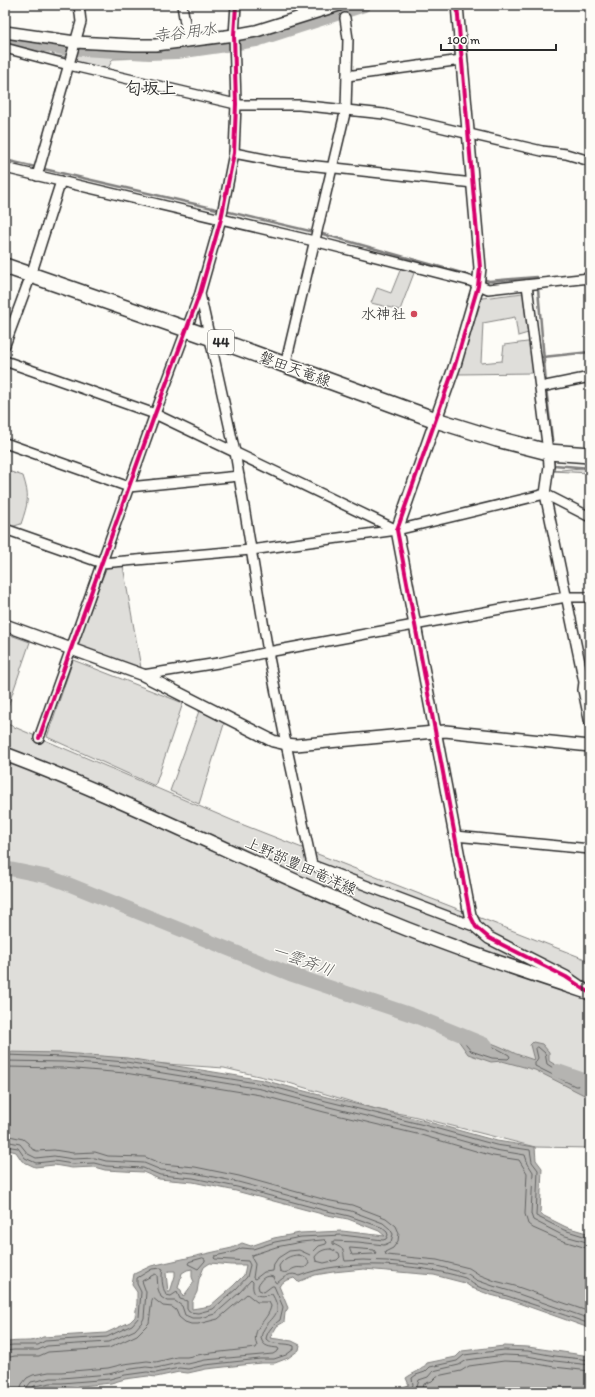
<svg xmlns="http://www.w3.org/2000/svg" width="595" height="1397" viewBox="0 0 595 1397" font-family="Itim,'Klee One',sans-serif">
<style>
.green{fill:#dfdeda;stroke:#858482}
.water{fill:#b5b4b1;stroke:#7e7d7b;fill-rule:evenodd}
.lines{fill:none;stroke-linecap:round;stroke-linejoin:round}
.shore{stroke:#626261;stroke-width:1}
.stream{stroke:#7e7d7b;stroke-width:2.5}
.river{stroke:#b5b4b1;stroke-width:14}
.minor-casing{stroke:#2b2b2b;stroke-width:12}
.tertiary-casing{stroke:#2b2b2b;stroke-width:14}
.secondary-casing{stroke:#2b2b2b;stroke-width:16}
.primary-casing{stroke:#2b2b2b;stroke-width:18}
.minor{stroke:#fdfcf7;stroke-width:9}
.tertiary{stroke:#fdfcf7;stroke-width:11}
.secondary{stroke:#fdfcf7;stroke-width:13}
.primary{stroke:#fdfcf7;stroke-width:15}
.cycleway-casing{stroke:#fdfcf7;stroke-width:6}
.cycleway{stroke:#d6006c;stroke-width:4}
.poi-dot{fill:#d1495b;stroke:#fdfcf7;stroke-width:1.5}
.labels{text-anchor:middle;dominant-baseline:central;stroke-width:3;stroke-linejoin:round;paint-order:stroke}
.shield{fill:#fdfcf7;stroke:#6a6a68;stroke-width:1}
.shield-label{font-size:14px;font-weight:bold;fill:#2b2b2b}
.poi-label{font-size:15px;fill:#2b2b2b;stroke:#fdfcf7;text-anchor:end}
.street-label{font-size:15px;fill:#2b2b2b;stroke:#fdfcf7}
.water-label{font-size:16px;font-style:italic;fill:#5b5b5a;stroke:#fdfcf7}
.quarter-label{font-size:17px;font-weight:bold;fill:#2b2b2b;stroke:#fdfcf7}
</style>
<rect width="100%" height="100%" fill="#fdfcf7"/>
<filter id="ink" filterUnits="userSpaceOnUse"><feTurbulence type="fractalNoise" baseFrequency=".025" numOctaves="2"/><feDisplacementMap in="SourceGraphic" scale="8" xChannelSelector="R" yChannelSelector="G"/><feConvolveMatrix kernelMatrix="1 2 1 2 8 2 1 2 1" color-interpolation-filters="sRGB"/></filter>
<g filter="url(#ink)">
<!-- green -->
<g class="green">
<path d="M5 37 182 47 184 57 113 59 106 72 69 63 68 57 56 56 49 51C30 54 23 43 5 41Z"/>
<polygon points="401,268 414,273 400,310 371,303 377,288 391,293"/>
<polygon points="523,293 528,333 518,336 515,317 483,323 481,363 502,361 504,345 535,341 533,373 458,374 482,298"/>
<polygon points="590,467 590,473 552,471"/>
<path d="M11 472 23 476C30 497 28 503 21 524L11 527 5 524V473Z"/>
<polygon points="107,566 123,566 141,668 77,645"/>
<polygon points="5,633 30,642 5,715"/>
<polygon points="73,660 183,703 155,786 47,737"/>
<polygon points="199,711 225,721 199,804 170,791"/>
<polygon points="5,723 236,822 590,961 590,1148 535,1147 413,1116 379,1110 289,1083 224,1068 5,1053"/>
</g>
<!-- water -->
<g class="water">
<path d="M461 1038C481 1038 493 1043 510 1051 517 1055 526 1057 534 1060L530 1045 533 1042 542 1044 549 1052V1061L590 1086V1098L535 1070 502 1061 491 1062 468 1054 458 1040Z"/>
<path d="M5 1052 64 1053 127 1058 263 1080 327 1097 425 1121 497 1141 535 1147 536 1160 542 1168 540 1214 566 1227 590 1234V1334L587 1332 589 1328 510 1300 491 1295 472 1288 465 1283 434 1275 364 1269 333 1272 315 1275 298 1282 294 1278 285 1281 279 1286 288 1308 285 1313 284 1322 277 1326 270 1338 292 1341 300 1345 299 1350 288 1358 275 1363H261L206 1369 188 1373 179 1372 156 1377 148 1376 125 1379 111 1383 62 1388 52 1387 25 1392H5V1343C18 1339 32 1344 43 1337L106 1333 130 1322 135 1317 137 1303V1292L132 1285 134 1274 151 1266 232 1248 242 1243 251 1246 274 1238 300 1233 342 1231 385 1236 379 1231 348 1219 322 1214 236 1191 193 1182 159 1179 143 1172 105 1170 94 1167 72 1168 54 1165 35 1167 22 1161 16 1152 5 1149ZM210 1263 232 1265H246L244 1275 233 1286 210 1306 192 1309V1302L197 1292 199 1279 204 1267ZM192 1269V1277L194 1282 183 1297 181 1290 178 1288 182 1273 187 1270ZM169 1271H175V1276L170 1292H168L166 1273Z"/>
<path d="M504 1346 528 1347 590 1356V1392H387L409 1385 406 1378C414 1372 422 1371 427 1363L456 1357 462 1351Z"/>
</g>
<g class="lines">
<!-- shore -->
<g class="shore">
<path d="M466 1042C480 1039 497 1048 509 1055L510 1057 508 1059 492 1058 471 1051 466 1045Z"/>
<polygon points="538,1047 545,1053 547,1064 577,1083 578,1086 575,1086 535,1066 535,1063 538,1058 536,1049"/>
<polyline points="5,1055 64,1057 126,1062 262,1084 326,1101 424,1125 496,1145 530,1150 532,1162 538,1170 536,1216 564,1230 590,1238"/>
<polyline points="5,1061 64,1062 126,1067 261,1089 325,1106 423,1130 495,1150 525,1155 528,1164 533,1172 531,1214 533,1220 562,1235 590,1243"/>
<polyline points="5,1067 63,1068 125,1073 260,1095 324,1112 421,1135 493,1156 519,1160 527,1173 525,1214 528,1224 533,1228 560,1240 590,1249"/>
<polyline points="5,1135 23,1139 28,1143 32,1149 37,1151 54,1150 73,1153 95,1152 108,1156 145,1157 162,1164 195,1167 239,1176 326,1200 352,1205 386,1218 396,1226 399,1233 398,1241 393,1248 385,1252 386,1255 437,1260 469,1268 480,1275 495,1281 515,1286 590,1312"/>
<path d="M5 1141 20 1144 28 1154 36 1158 54 1156 73 1159 95 1158 106 1161 144 1163 161 1170 194 1173 238 1182 324 1205 351 1211 383 1223 390 1229 393 1234 391 1242 384 1245 358 1242 333 1241V1244C347 1250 342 1250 345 1261L363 1260 387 1261 437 1266 468 1274 476 1280 493 1286 513 1292 590 1319"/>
<path d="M5 1146 18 1148 25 1158 36 1163 54 1161 73 1164 94 1163 106 1166 143 1168 160 1175 193 1178 237 1187 323 1210 349 1216 381 1227 387 1232 388 1235 386 1239 383 1240 342 1235 301 1237 275 1242 253 1249 242 1248 233 1252 215 1256 214 1258 215 1259 248 1261 250 1265 247 1277 236 1289 213 1309 198 1313 189 1312 187 1309V1301L180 1299 177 1292 171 1296 166 1295C162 1287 161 1276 163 1269L161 1268 152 1269 137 1278V1284L141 1292 139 1317 132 1325 107 1337 45 1341 38 1345H13L5 1346"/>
<polygon points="325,1240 327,1242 326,1244 319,1246 310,1255 299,1250 289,1251 278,1258 274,1264 273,1271 264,1272 255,1279 253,1278 255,1264 251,1257 252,1255 276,1247 301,1242"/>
<polygon points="350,1248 374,1250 376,1253 374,1254 352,1255 350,1250"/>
<path d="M331 1249 339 1253 340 1257 337 1260 324 1263 316 1261 315 1257C319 1251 324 1249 331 1249Z"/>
<path d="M298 1255C303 1255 308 1259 309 1263 305 1271 301 1266 295 1268 289 1270 287 1275 280 1271L279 1266C283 1259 290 1255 298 1255Z"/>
<polygon points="203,1258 205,1259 205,1261 198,1269 188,1264 189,1262"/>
<path d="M5 1351 14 1350H38L47 1346 108 1342 135 1330 142 1322 144 1318 146 1292 142 1281 155 1274 157 1275 158 1289 161 1297 167 1301H175L182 1306 185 1315 192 1318H200L215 1314 239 1293 251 1280 253 1282C251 1298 261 1297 272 1294 287 1319 264 1317 261 1338 263 1347 270 1347 278 1348L279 1350 273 1354 205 1360 188 1364 178 1363 156 1368 146 1367 124 1370 109 1374 62 1378H51L31 1382 27 1387 26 1392"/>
<path d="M5 1358 15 1356H39L48 1352 109 1348 137 1335 149 1323 152 1300 153 1298 163 1306 172 1307 176 1310 179 1317 185 1322 191 1324H198L218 1319 247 1294 257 1302H269L271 1306C268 1322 250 1327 257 1346L256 1348 203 1354 187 1357H177L156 1362 147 1361 124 1364 108 1368 61 1372H49L33 1375 27 1378 22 1384 20 1392"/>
<path d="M31 1392 32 1389 34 1386 51 1383H62L110 1379 125 1375 147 1372 156 1373 179 1368 188 1369 205 1365 260 1359H274L286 1355 294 1349V1346C286 1342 272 1346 266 1339 267 1331 274 1324 280 1320L283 1307 274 1286H272L264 1292 259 1290 258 1286C260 1280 265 1274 273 1277L275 1282 277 1283C284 1277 291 1271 299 1276 342 1258 421 1264 465 1278 469 1280 471 1283 475 1285 480 1288 486 1289 492 1291 525 1302 557 1312 590 1324"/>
<polyline points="400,1392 411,1388 413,1385 412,1378 416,1375 425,1372 430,1367 457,1361 464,1355 504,1350 528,1351 555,1356 590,1360"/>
<polyline points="414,1392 417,1387 419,1380 428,1377 433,1371 459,1365 467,1360 504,1355 527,1356 555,1361 590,1365"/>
<polyline points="422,1392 424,1384 432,1381 437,1376 461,1371 469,1366 504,1361 527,1362 554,1367 590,1371"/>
</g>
<!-- stream -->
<g class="stream">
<polyline points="5,160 221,210"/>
<polyline points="225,211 314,232"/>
<polyline points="319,233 476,277"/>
<polyline points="483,279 489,281 537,277 546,384"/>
<polyline points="543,357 590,352"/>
<polyline points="546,388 553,447"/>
<polyline points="553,458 554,465 590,468"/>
</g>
<!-- river -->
<g class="river">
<polyline points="5,38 64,48 82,49 149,53 177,52 219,46 256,40 364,5"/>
<polyline points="5,868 49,877 68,884 290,974 415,1016 486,1045"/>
<polyline points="558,1071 590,1082"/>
</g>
<!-- minor casing -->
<g class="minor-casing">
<g id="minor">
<polyline points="182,5 188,41"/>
<polyline points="5,48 69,65 240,105 299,105 384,114 542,151 566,154 590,161"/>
<polyline points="347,76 461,60"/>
<polyline points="234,153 280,162 473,183"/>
<polyline points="5,168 314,241 470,281 488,289 590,278"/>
<polyline points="37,176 81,22 79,5"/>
<polyline points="527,285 548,452 549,466 545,494 584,682 583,690 590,724"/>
<polyline points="200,294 235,452 268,652 286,744 312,865 476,927"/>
<polyline points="5,345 31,275 61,181"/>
<polyline points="5,361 155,414 397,530"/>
<polyline points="285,366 346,109 348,39 345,18"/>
<polyline points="541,387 590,377"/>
<polyline points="5,443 129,487 239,476"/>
<polyline points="5,529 102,563 251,550 397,530 545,494 590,517"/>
<polyline points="143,675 218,663 268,652 566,597 590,597"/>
<polyline points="39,738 155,414 200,293 221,219 234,153 236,104 234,35 236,5"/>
<polyline points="455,836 590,849"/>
</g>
</g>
<!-- tertiary casing -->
<g class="tertiary-casing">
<g id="tertiary">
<polyline points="457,5 480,268 478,286 455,365 397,530 470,915 476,927 489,938 566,977 582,988"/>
<polyline points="5,32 75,42 134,45 156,45 234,35 256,31 339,5"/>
<polyline points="5,625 143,675 273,741 286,744 296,745 445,731 590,746"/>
</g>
</g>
<!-- secondary casing -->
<g class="secondary-casing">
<path id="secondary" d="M5 754C124 799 238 857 354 907 431 941 511 967 590 993"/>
</g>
<!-- primary casing -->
<g class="primary-casing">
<polyline id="primary" points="5,266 209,337 436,420 497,439 548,452 590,455"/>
</g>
<!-- minor -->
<use href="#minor" class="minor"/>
<!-- tertiary -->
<use href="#tertiary" class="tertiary"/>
<!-- secondary -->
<use href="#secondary" class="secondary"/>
<!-- primary -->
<use href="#primary" class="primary"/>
<!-- cycleway casing -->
<g class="cycleway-casing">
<g id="cycleway">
<polyline points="457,5 480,268 478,286 455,365 397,530 470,915 476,927 489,938 566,977 590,993"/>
<polyline points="39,738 155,414 200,293 221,219 234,153 236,104 234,35 236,5"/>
</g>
</g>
<!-- cycleway -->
<use href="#cycleway" class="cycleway"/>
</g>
</g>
<!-- markers -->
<circle class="poi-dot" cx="414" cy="314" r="4"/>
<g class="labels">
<!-- shield labels -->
<rect class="shield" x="208" y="330" width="26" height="24" rx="3"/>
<g class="shield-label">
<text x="221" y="342">44</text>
</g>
<!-- poi labels -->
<g class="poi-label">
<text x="406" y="314">水神社</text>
</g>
<!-- street labels -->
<g class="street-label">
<text transform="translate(295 369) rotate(20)">磐田天竜線</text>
<text transform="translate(301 866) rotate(24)">上野部豊田竜洋線</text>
</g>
<!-- water labels -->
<g class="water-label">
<text transform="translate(185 32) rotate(-7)">寺谷用水</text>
<text transform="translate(303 960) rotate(20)">一雲斉川</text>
</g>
<!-- quarter labels -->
<g class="quarter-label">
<text x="151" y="88">匂坂上</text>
</g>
</g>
<!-- margin -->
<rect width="595" height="1397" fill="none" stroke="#fdfcf7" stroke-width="20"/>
<rect x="10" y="10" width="575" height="1377" fill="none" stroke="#2b2b2b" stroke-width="1.5" filter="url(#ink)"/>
<!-- scale -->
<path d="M441 44v6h115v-6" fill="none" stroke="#2b2b2b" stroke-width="2"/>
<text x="447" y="44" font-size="12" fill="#2b2b2b" stroke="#fdfcf7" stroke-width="3" paint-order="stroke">100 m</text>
</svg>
